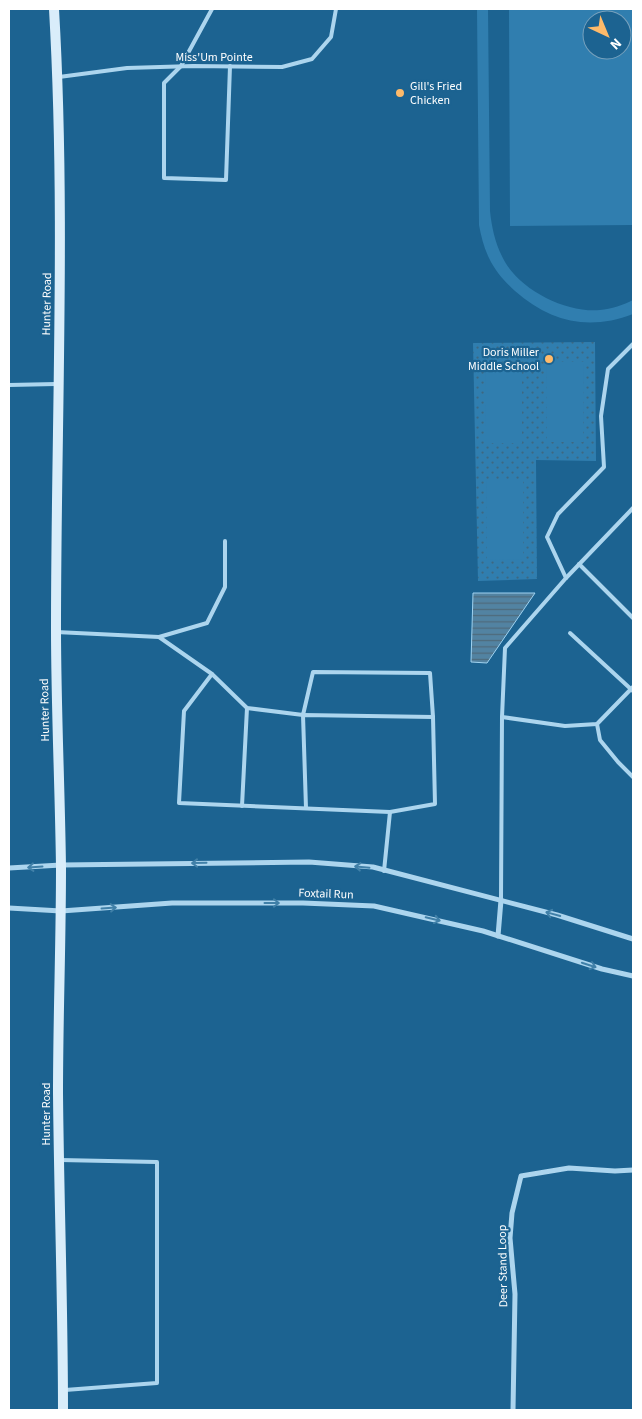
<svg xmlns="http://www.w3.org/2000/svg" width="642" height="1419" viewBox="0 0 642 1419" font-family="'Source Sans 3',sans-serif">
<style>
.grass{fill:url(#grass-dots)}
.pitch{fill:#307eaf;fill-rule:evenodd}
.water{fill:url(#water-rules);stroke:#9fd2f0}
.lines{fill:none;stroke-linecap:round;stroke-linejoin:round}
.service{stroke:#acd5ee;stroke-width:4}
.minor{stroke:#acd5ee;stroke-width:5}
.secondary{stroke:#d9edfa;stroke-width:10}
.oneway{stroke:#4080a8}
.poi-dot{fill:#feba6a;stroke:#1c6391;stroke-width:2}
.labels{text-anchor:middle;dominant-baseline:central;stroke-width:4.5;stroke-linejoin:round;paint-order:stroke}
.street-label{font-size:12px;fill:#fff;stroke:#1c6391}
.poi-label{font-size:12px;fill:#fff;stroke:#1c6391;text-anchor:start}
</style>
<defs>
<pattern id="grass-dots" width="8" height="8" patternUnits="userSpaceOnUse" patternTransform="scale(1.25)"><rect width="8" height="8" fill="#307eaf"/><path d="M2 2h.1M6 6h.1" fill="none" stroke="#3d6882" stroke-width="1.8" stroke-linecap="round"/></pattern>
<pattern id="water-rules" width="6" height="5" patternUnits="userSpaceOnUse" patternTransform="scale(1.25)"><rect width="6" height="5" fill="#5283a2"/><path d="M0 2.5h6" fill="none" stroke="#4f6a7b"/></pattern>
</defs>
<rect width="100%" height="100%" fill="#1c6391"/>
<!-- grass -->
<polygon class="grass" points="595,342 596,461 536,460 537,579 478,581 473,343"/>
<!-- pitch -->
<g class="pitch">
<path d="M477 9H488L490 211C492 230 496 246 505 262 522 291 567 313 600 310 611 309 624 305 633 300V314C589 331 550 322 515 291 505 282 495 271 489 258 484 248 481 236 479 225Z"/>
<path d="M509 9H633V225L510 226ZM592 20H622V50H592Z"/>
<polygon points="522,362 522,443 486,443 485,363"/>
<polygon points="546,362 584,362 583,442 547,442"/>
<polygon points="486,479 523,479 523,559 487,560"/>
</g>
<!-- water -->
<polygon class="water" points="473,593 535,593 487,663 471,662"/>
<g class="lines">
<!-- service -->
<g class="service">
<polyline points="212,9 181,66 164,83 164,178 226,180 230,66"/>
<polyline points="59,77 127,68 193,66 282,67 312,59 331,37 336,9"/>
<polyline points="9,385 56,384"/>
<polyline points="579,564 633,618"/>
<polyline points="566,578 547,537 558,514 604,467 601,416 608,369 633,344"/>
<polyline points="56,632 159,637 207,623 225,587 225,541"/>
<polyline points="570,633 633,691"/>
<polyline points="159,637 212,674 247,708 303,715 313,672 430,673 433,717 435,804 390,812 384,871"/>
<polyline points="212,674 184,711 179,803 390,812"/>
<polyline points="502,717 565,726 597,724 633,687"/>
<polyline points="597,724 600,740 618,762 633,777"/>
<polyline points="242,806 247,708"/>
<polyline points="306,808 303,715 433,717"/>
<polyline points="501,900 502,717 505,648 566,578 633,508"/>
<polyline points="60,1160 157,1162 157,1383 65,1390"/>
</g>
<!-- minor -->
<g class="minor">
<polyline points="9,868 61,865 309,862 373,867 557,915 633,939"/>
<polyline points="9,908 61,911 172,903 303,903 374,906 483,931 602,969 633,976"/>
<polyline points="498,936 501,900"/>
<polyline points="513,1410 515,1294 510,1238 512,1213 521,1176 569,1168 615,1171 633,1170"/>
</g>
<!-- secondary -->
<path class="secondary" d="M54 9C66 215 56 422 56 628 56 708 60 788 61 868 61 943 58 1018 58 1093 59 1199 63 1305 63 1410"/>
</g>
<!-- one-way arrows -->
<defs><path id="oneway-shaft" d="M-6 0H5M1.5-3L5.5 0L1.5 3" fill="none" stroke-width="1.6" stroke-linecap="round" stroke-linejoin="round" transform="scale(1.25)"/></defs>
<g class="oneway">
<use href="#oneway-shaft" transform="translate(199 863) rotate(179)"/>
<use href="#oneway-shaft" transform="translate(35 867) rotate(176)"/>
<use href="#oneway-shaft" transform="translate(362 867) rotate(-175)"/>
<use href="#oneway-shaft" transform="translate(272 903)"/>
<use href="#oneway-shaft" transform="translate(109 908) rotate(-4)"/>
<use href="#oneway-shaft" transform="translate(553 914) rotate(-165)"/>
<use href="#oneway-shaft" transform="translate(433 919) rotate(13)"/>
<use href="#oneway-shaft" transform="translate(589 965) rotate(18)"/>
</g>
<!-- markers -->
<g class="poi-dot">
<circle cx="400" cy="93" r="5"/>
<circle cx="549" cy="359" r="5"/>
</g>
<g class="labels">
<!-- street labels -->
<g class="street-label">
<text x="214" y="57">Miss'Um Pointe</text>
<text transform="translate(47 304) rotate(-89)">Hunter Road</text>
<text transform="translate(45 710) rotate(-91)">Hunter Road</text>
<text transform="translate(326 894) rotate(2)">Foxtail Run</text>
<text transform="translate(46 1114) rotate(-90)">Hunter Road</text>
<text transform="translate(503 1266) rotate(-91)">Deer Stand Loop</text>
</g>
<!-- poi labels -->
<g class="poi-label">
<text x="410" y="86">Gill's Fried<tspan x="410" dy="14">Chicken</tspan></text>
<text x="539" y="352" text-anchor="end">Doris Miller<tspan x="539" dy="14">Middle School</tspan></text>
</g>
</g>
<!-- border -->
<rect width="642" height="1419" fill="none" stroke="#ffffff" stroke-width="20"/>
<!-- north arrow -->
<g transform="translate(607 35) rotate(136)"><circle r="24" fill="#1c6391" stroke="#77a1bd"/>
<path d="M0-4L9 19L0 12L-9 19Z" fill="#feba6a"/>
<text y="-8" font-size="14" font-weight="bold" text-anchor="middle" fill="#ffffff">N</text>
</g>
</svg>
